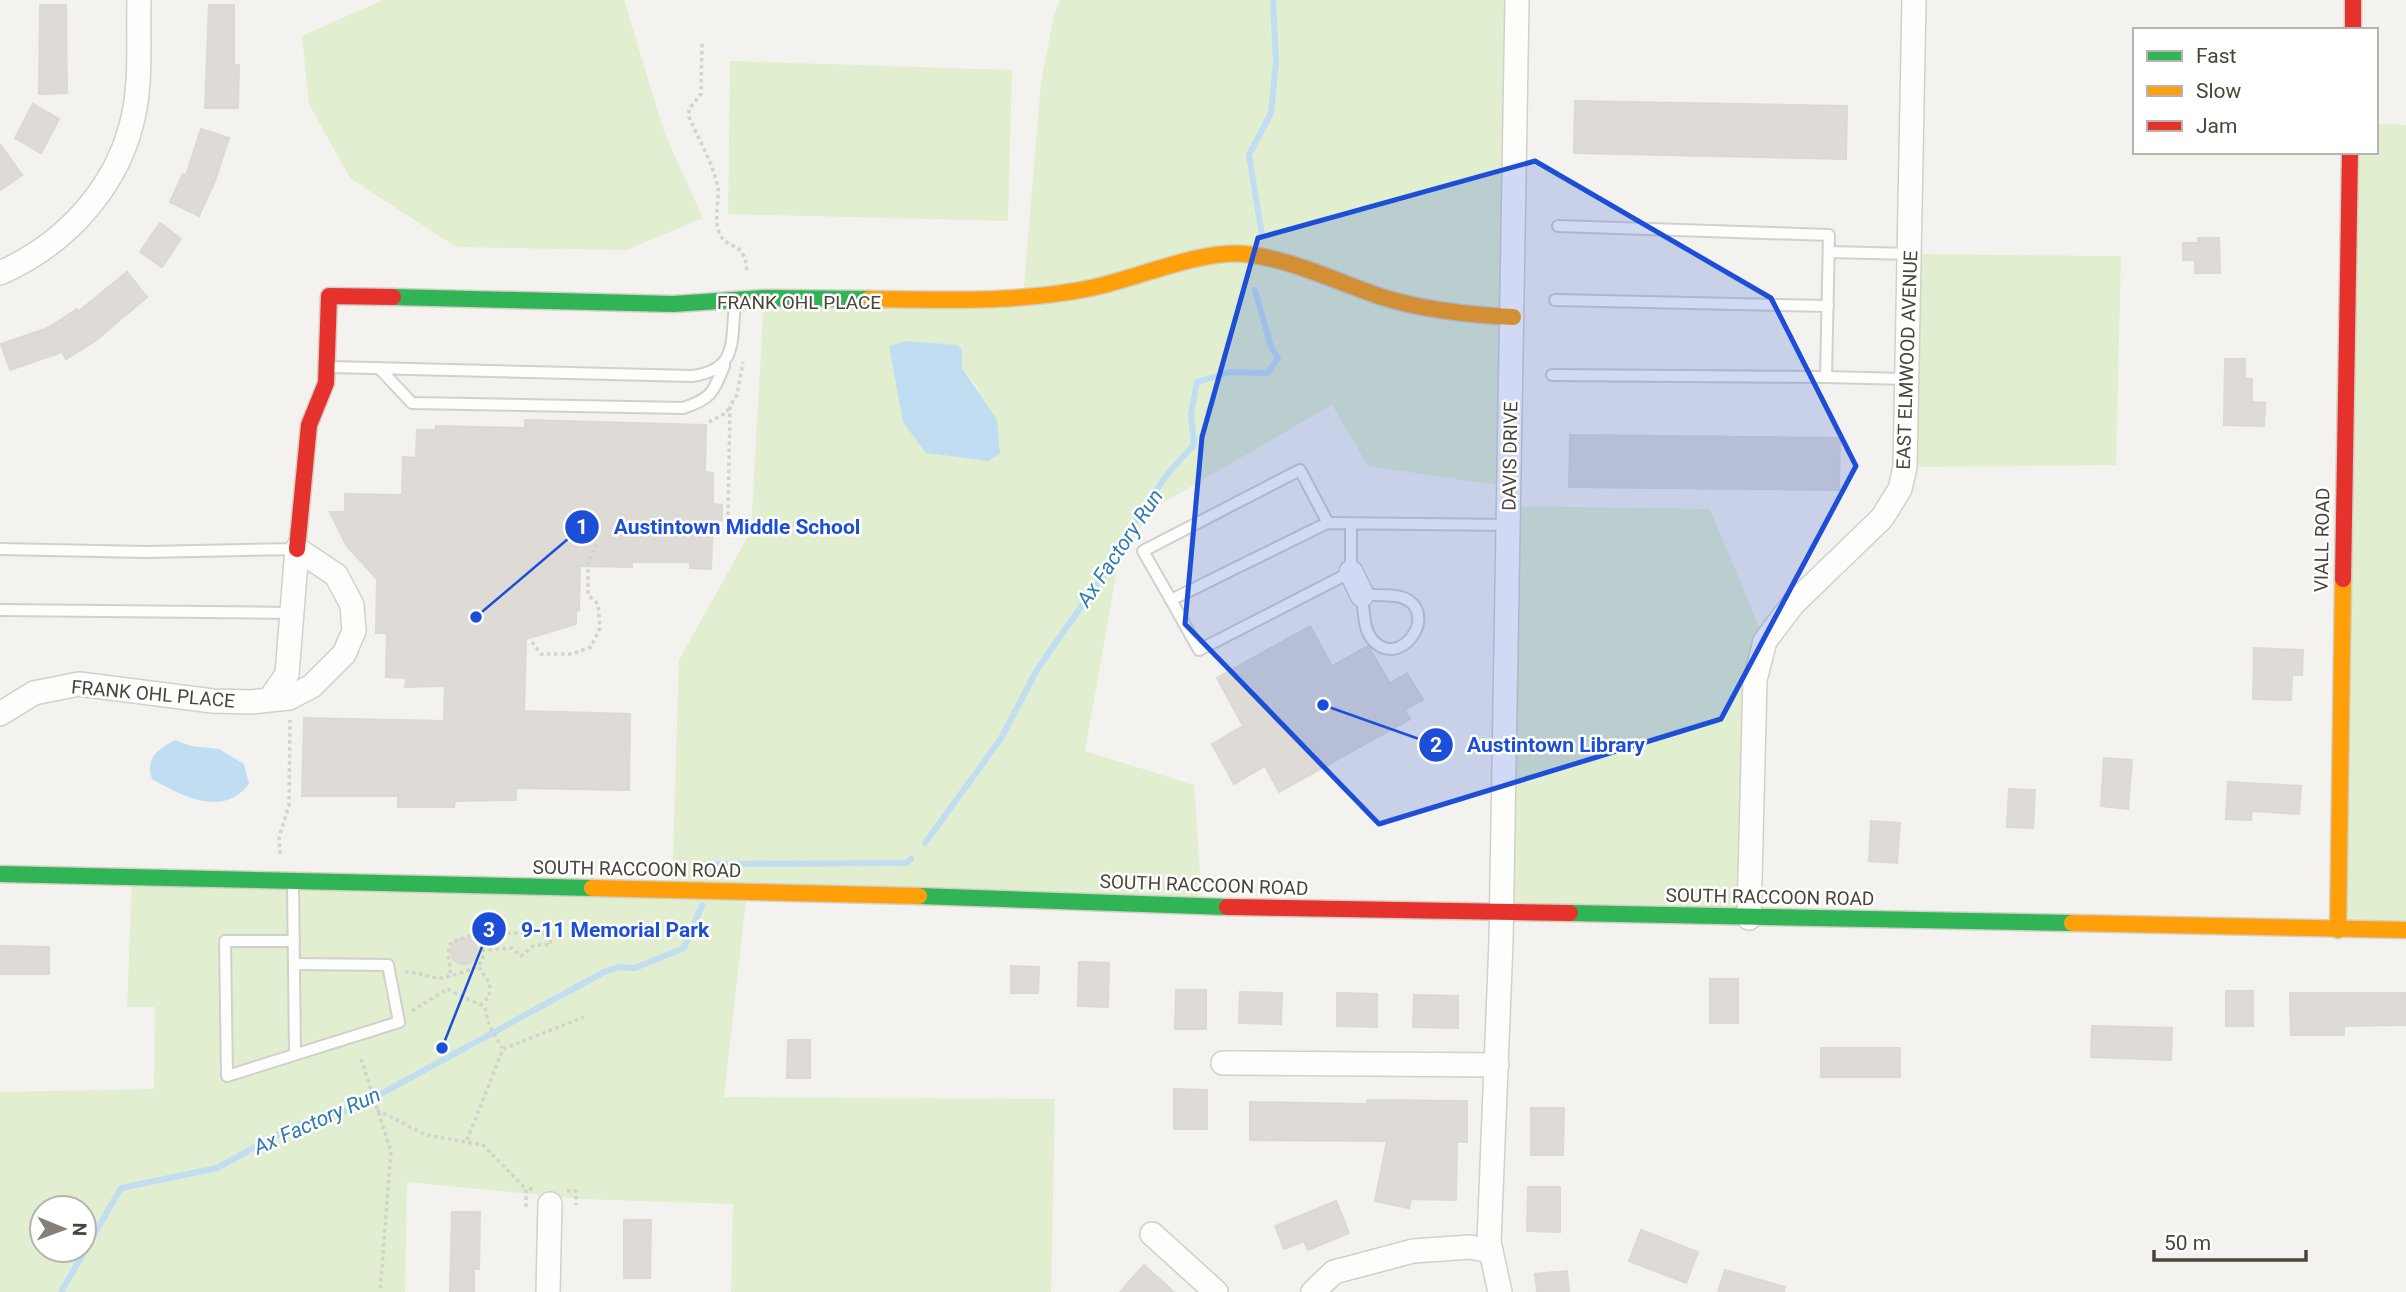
<svg xmlns="http://www.w3.org/2000/svg" width="2406" height="1292" viewBox="0 0 2406 1292" font-family="Roboto,sans-serif">
<style>
.green{fill:#e1eecf;fill-rule:evenodd}
.water{fill:#c0ddf1}
.lines{fill:none;stroke-linecap:round;stroke-linejoin:round}
.stream{stroke:#c0ddf1;stroke-width:6}
.building{fill:#dedbd6;stroke:#dcd9d4;stroke-width:2}
.lane-casing{stroke:#d2d0cb;stroke-width:14}
.street-casing{stroke:#d2d0cb;stroke-width:26}
.fast-casing{stroke:#d3cfc5;stroke-width:19}
.slow-casing{stroke:#d3cfc5;stroke-width:19}
.jam-casing{stroke:#d3cfc5;stroke-width:19}
.path{stroke:#d3d2cc;stroke-width:3.5;stroke-dasharray:3.5 3.5;stroke-linecap:butt}
.lane{stroke:#fdfdfc;stroke-width:10}
.street{stroke:#fdfdfc;stroke-width:23}
.fast{stroke:#30b455;stroke-width:16}
.slow{stroke:#ff9f0a;stroke-width:16}
.jam{stroke:#e5322d;stroke-width:16}
.marked{fill:#1d4ed8;fill-opacity:0.2;stroke:#1d4ed8;stroke-width:5;stroke-linejoin:round}
.labels{text-anchor:middle;dominant-baseline:central;stroke-width:5;stroke-linejoin:round;paint-order:stroke}
.street-label{font-size:19px;fill:#4b4439;stroke:#fff}
.water-label{font-size:21px;font-style:italic;fill:#2e7ab2;stroke:#fff}
.leader{fill:none;stroke:#1d4ed8;stroke-width:2.5}
.callout-dot{fill:#1d4ed8;stroke:#fff;stroke-width:2.5}
.mark-label{font-size:21px;text-anchor:middle;font-weight:bold;fill:#fff}
.callout-label{font-size:21px;text-anchor:middle;font-weight:bold;fill:#1d4ed8;stroke:#fff;stroke-width:5;stroke-linejoin:round;paint-order:stroke}
</style>
<rect width="100%" height="100%" fill="#f4f2ee"/>
<!-- green -->
<g class="green">
<polygon points="383,0 624,0 664,132 703,218 627,250 456,247 350,178 309,104 302,36"/>
<path d="M1060 0H1517L1510 487 1368 466 1332 405 1152 509 1118 564 1085 751 1194 785 1202 906 747 892 724 1097 1055 1099 1051 1292H731L733 1204 581 1199 407 1182 405 1292H0V1092L154 1089 155 1007H127L132 879 672 890 679 660 751 531 764 298H1023L1041 82 1054 14ZM962 350V368L978 388 988 461 926 453ZM42 1208H84V1250H42Z"/>
<polygon points="730,61 1012,70 1008,221 728,214"/>
<polygon points="2376,124 2406,125 2406,930 2338,930 2350,152 2376,152"/>
<polygon points="1911,254 2121,256 2116,465 1905,467"/>
<polygon points="1509,506 1710,509 1765,641 1749,918 1500,913"/>
</g>
<!-- water -->
<g class="water">
<polygon points="906,341 956,345 962,349 962,368 997,420 1000,454 988,461 926,453 903,422 889,346"/>
<path d="M175 740 191 746 219 749 244 764 249 784C223 818 182 796 152 779 145 758 157 750 175 740Z"/>
</g>
<g class="lines">
<!-- stream -->
<g class="stream">
<polyline points="1262,235 1249,155 1271,113 1276,62 1273,0"/>
<polyline points="925,843 1000,740 1038,668 1107,570 1141,512 1169,472 1194,445 1191,414 1197,382 1230,372 1268,373 1278,358 1271,347 1255,290"/>
<polyline points="708,874 708,869 718,864 906,863 911,859"/>
<polyline points="61,1292 121,1188 217,1168 292,1127 355,1108 604,972 619,967 635,968 684,948 702,905"/>
</g>
</g>
<!-- building -->
<g class="building">
<polygon points="40,5 66,5 67,93 39,94"/>
<polygon points="209,5 234,5 234,65 239,65 238,108 205,108"/>
<polygon points="1575,101 1847,106 1846,159 1574,153"/>
<polygon points="33,104 59,119 41,153 15,138"/>
<polygon points="201,129 229,138 215,181 199,216 170,202 183,174 186,175"/>
<polygon points="0,144 22,175 0,190"/>
<polygon points="160,223 181,239 162,267 140,252"/>
<polygon points="2198,238 2219,238 2220,273 2195,273 2195,260 2183,260 2183,243 2198,243"/>
<polygon points="127,272 147,297 95,341 66,359 62,352 10,370 1,344 48,328 77,309 78,312"/>
<polygon points="2225,359 2245,359 2245,379 2252,379 2252,402 2265,403 2264,426 2224,425"/>
<polygon points="525,420 706,425 705,472 713,473 713,504 722,505 722,520 713,520 711,569 690,568 690,562 632,562 632,567 580,566 579,610 576,611 576,624 526,639 524,711 630,714 629,790 516,788 516,800 455,801 454,807 398,807 398,796 302,796 304,718 444,721 445,686 405,687 406,678 386,677 387,633 376,633 377,579 346,545 330,512 345,512 345,494 402,495 403,457 416,458 417,430 436,430 436,426 525,428"/>
<polygon points="1570,435 1840,438 1839,490 1569,487"/>
<polygon points="1310,626 1332,666 1368,646 1390,683 1407,673 1423,700 1405,710 1410,719 1279,792 1265,766 1234,784 1212,744 1243,726 1217,678"/>
<polygon points="2254,648 2303,650 2302,675 2292,675 2291,700 2253,699"/>
<polygon points="2104,758 2132,760 2128,809 2101,806"/>
<polygon points="2228,782 2301,786 2299,814 2252,811 2251,820 2226,819"/>
<polygon points="2009,789 2035,790 2033,828 2007,827"/>
<polygon points="1871,821 1900,823 1897,863 1869,861"/>
<circle cx="464" cy="951" r="13"/>
<polygon points="0,946 49,947 49,974 0,974"/>
<polygon points="1079,962 1109,963 1108,1007 1078,1006"/>
<polygon points="1011,966 1039,967 1038,993 1011,993"/>
<rect x="1710" y="979" width="28" height="44"/>
<polygon points="1176,990 1206,990 1206,1029 1175,1029"/>
<rect x="2226" y="991" width="27" height="35"/>
<polygon points="1240,992 1282,993 1281,1024 1239,1023"/>
<polygon points="1337,993 1377,994 1377,1027 1337,1026"/>
<polygon points="2290,993 2406,993 2406,1025 2344,1026 2344,1035 2291,1035"/>
<polygon points="1414,995 1458,996 1458,1028 1413,1027"/>
<polygon points="2092,1026 2172,1028 2171,1060 2091,1057"/>
<polygon points="788,1040 810,1040 810,1078 787,1078"/>
<rect x="1821" y="1048" width="79" height="29"/>
<polygon points="1174,1089 1207,1090 1207,1129 1174,1129"/>
<polygon points="1367,1100 1467,1101 1467,1142 1457,1142 1456,1200 1411,1199 1409,1208 1375,1201 1387,1141 1250,1140 1250,1102 1367,1104"/>
<polygon points="1531,1108 1564,1108 1563,1155 1531,1155"/>
<polygon points="1528,1187 1560,1187 1560,1232 1527,1231"/>
<polygon points="1336,1201 1349,1233 1308,1250 1304,1241 1284,1249 1275,1226"/>
<polygon points="452,1212 480,1212 479,1269 474,1269 474,1292 450,1292"/>
<polygon points="624,1220 651,1220 650,1278 624,1278"/>
<polygon points="1641,1230 1698,1252 1686,1283 1629,1261"/>
<polygon points="1144,1265 1174,1292 1120,1292"/>
<polygon points="1725,1270 1785,1287 1784,1292 1718,1292"/>
<polygon points="1567,1271 1569,1292 1537,1292 1535,1274"/>
</g>
<g class="lines">
<!-- lane casing -->
<g class="lane-casing">
<g id="lane">
<polyline points="1829,252 1911,254"/>
<polyline points="1555,300 1828,306"/>
<path d="M331 367 692 376C738 370 731 342 735 303"/>
<path d="M379 368 412 403 683 408C711 399 713 393 724 366"/>
<polyline points="1552,375 1826,377 1829,235 1558,226"/>
<polyline points="1826,377 1907,379"/>
<polyline points="1351,524 1351,572 1199,650 1171,600 1321,526 1328,523 1509,525"/>
<polyline points="0,549 147,552 295,549"/>
<path d="M1362 595C1375 595 1389 594 1401 597 1443 611 1399 674 1371 638 1363 627 1364 608 1362 595Z"/>
<polyline points="1171,600 1143,551 1300,470 1328,523"/>
<polyline points="0,610 294,613"/>
<polyline points="293,885 295,1054"/>
<polyline points="294,941 225,941 227,1076 399,1022 388,965 295,964"/>
</g>
</g>
<!-- street casing -->
<g class="street-casing">
<g id="street">
<path d="M0 273C68 243 122 183 135 108 141 73 138 36 139 0"/>
<polyline points="1351,572 1362,595"/>
<polyline points="0,714 34,693 79,684 213,701 251,702 289,698 312,686 344,654 354,631 352,605 336,575 297,549 287,674 270,699"/>
<polyline points="1749,918 1755,680 1765,641 1793,604 1882,518 1900,489 1905,467 1914,0"/>
<polyline points="1223,1063 1497,1065"/>
<polyline points="1152,1234 1216,1292"/>
<polyline points="548,1292 550,1204"/>
<polyline points="1313,1292 1334,1272 1413,1251 1470,1247 1491,1251"/>
<polyline points="1500,1292 1489,1242 1501,941 1517,0"/>
</g>
</g>
<!-- fast casing -->
<g class="fast-casing">
<g id="fast">
<polyline points="393,297 673,304 764,298 869,299"/>
<polyline points="0,874 592,888"/>
<polyline points="919,896 1227,907"/>
<polyline points="1570,913 2072,923"/>
</g>
</g>
<!-- slow casing -->
<g class="slow-casing">
<g id="slow">
<path d="M869 299C944 300 1017 303 1091 288 1135 279 1202 249 1246 254 1294 260 1337 282 1382 297 1423 310 1471 315 1513 317"/>
<polyline points="592,888 919,896"/>
<polyline points="2072,923 2406,930"/>
<polyline points="2338,930 2343,579"/>
</g>
</g>
<!-- jam casing -->
<g class="jam-casing">
<g id="jam">
<polyline points="2353,0 2353,30"/>
<polyline points="297,549 309,425 326,383 329,296 393,297"/>
<polyline points="2343,579 2350,152"/>
<polyline points="1227,907 1570,913"/>
</g>
</g>
<!-- path -->
<g class="path">
<path d="M702 44 701 94 689 109V117C698 138 714 165 718 188 719 202 714 220 719 232 726 252 746 237 747 274"/>
<polyline points="709,422 726,413 729,408"/>
<polyline points="728,515 730,406 737,395 743,362"/>
<polyline points="532,642 541,654 572,654 591,647 600,628 598,604 588,595 588,562 597,545"/>
<polyline points="280,854 279,837 289,806 290,720"/>
<polyline points="479,933 549,933 551,944 533,946 521,956 512,948 484,950"/>
<polyline points="479,967 490,984 489,997 481,1004"/>
<path d="M405 972C417 971 427 977 438 978 447 978 452 975 460 973 487 965 486 959 479 933L451 942 448 953 451 977"/>
<polyline points="412,1011 447,989 485,1007 489,1025 502,1048"/>
<polyline points="361,1059 391,1151 380,1292"/>
<polyline points="377,1110 426,1135 483,1145 526,1189"/>
<polyline points="467,1140 503,1049 584,1017"/>
<polyline points="567,1191 576,1191 576,1205"/>
<polyline points="526,1207 526,1189 535,1189"/>
</g>
<!-- lane -->
<use href="#lane" class="lane"/>
<!-- street -->
<use href="#street" class="street"/>
<!-- fast -->
<use href="#fast" class="fast"/>
<!-- slow -->
<use href="#slow" class="slow"/>
<!-- jam -->
<use href="#jam" class="jam"/>
</g>
<!-- marked area -->
<path class="marked" d="M1535 161 1771 298 1856 466 1721 719 1379 824 1185 624 1202 437 1258 238Z"/>
<g class="labels">
<!-- street labels -->
<g class="street-label">
<text x="799" y="302">FRANK OHL PLACE</text>
<text transform="translate(1907 360) rotate(-88)">EAST ELMWOOD AVENUE</text>
<text transform="translate(1510 456) rotate(-89)">DAVIS DRIVE</text>
<text transform="translate(2322 540) rotate(-89)">VIALL ROAD</text>
<text transform="translate(153 694) rotate(5)">FRANK OHL PLACE</text>
<text transform="translate(637 869) rotate(1)">SOUTH RACCOON ROAD</text>
<text transform="translate(1204 885) rotate(2)">SOUTH RACCOON ROAD</text>
<text transform="translate(1770 897) rotate(1)">SOUTH RACCOON ROAD</text>
</g>
<!-- water labels -->
<g class="water-label">
<text transform="translate(1120 548) rotate(-56)">Ax Factory Run</text>
<text transform="translate(317 1121) rotate(-24)">Ax Factory Run</text>
</g>
</g>
<!-- callouts -->
<path class="leader" d="M476 617L582 527M1323 705L1436 745M442 1048L489 929"/>
<g class="callout-dot">
<circle cx="476" cy="617" r="7"/>
<circle cx="1323" cy="705" r="7"/>
<circle cx="442" cy="1048" r="7"/>
<circle cx="582" cy="527" r="18"/>
<circle cx="1436" cy="745" r="18"/>
<circle cx="489" cy="929" r="18"/>
</g>
<g class="mark-label">
<text x="582" y="534">1</text>
<text x="1436" y="752">2</text>
<text x="489" y="937">3</text>
</g>
<g class="callout-label">
<text x="737" y="534">Austintown Middle School</text>
<text x="1556" y="752">Austintown Library</text>
<text x="615" y="937">9-11 Memorial Park</text>
</g>
<!-- legend -->
<rect x="2133" y="28" width="245" height="126" fill="#ffffff" stroke="#b7b4b0" stroke-width="2"/>
<rect x="2147" y="51" width="35" height="10" fill="#30b455" stroke="#b7b4b0" stroke-width="2"/>
<text x="2196" y="63" font-size="21" fill="#4b4439">Fast</text>
<rect x="2147" y="86" width="35" height="10" fill="#ff9f0a" stroke="#b7b4b0" stroke-width="2"/>
<text x="2196" y="98" font-size="21" fill="#4b4439">Slow</text>
<rect x="2147" y="121" width="35" height="10" fill="#e5322d" stroke="#b7b4b0" stroke-width="2"/>
<text x="2196" y="133" font-size="21" fill="#4b4439">Jam</text>
<!-- north arrow -->
<g transform="translate(63 1229) rotate(91)"><circle r="33" fill="#ffffff" stroke="#b7b4b0" stroke-width="2"/>
<path d="M0-5L12 26L0 18L-12 26Z" fill="#868178"/>
<text y="-10" font-size="19" font-weight="bold" text-anchor="middle" fill="#4b4439">N</text>
</g>
<!-- scale -->
<path d="M2154 1250v10h152v-10" fill="none" stroke="#4b4439" stroke-width="3.5"/>
<text x="2164" y="1250" font-size="21" fill="#4b4439" stroke="#ffffff" stroke-width="5" paint-order="stroke">50 m</text>
</svg>
